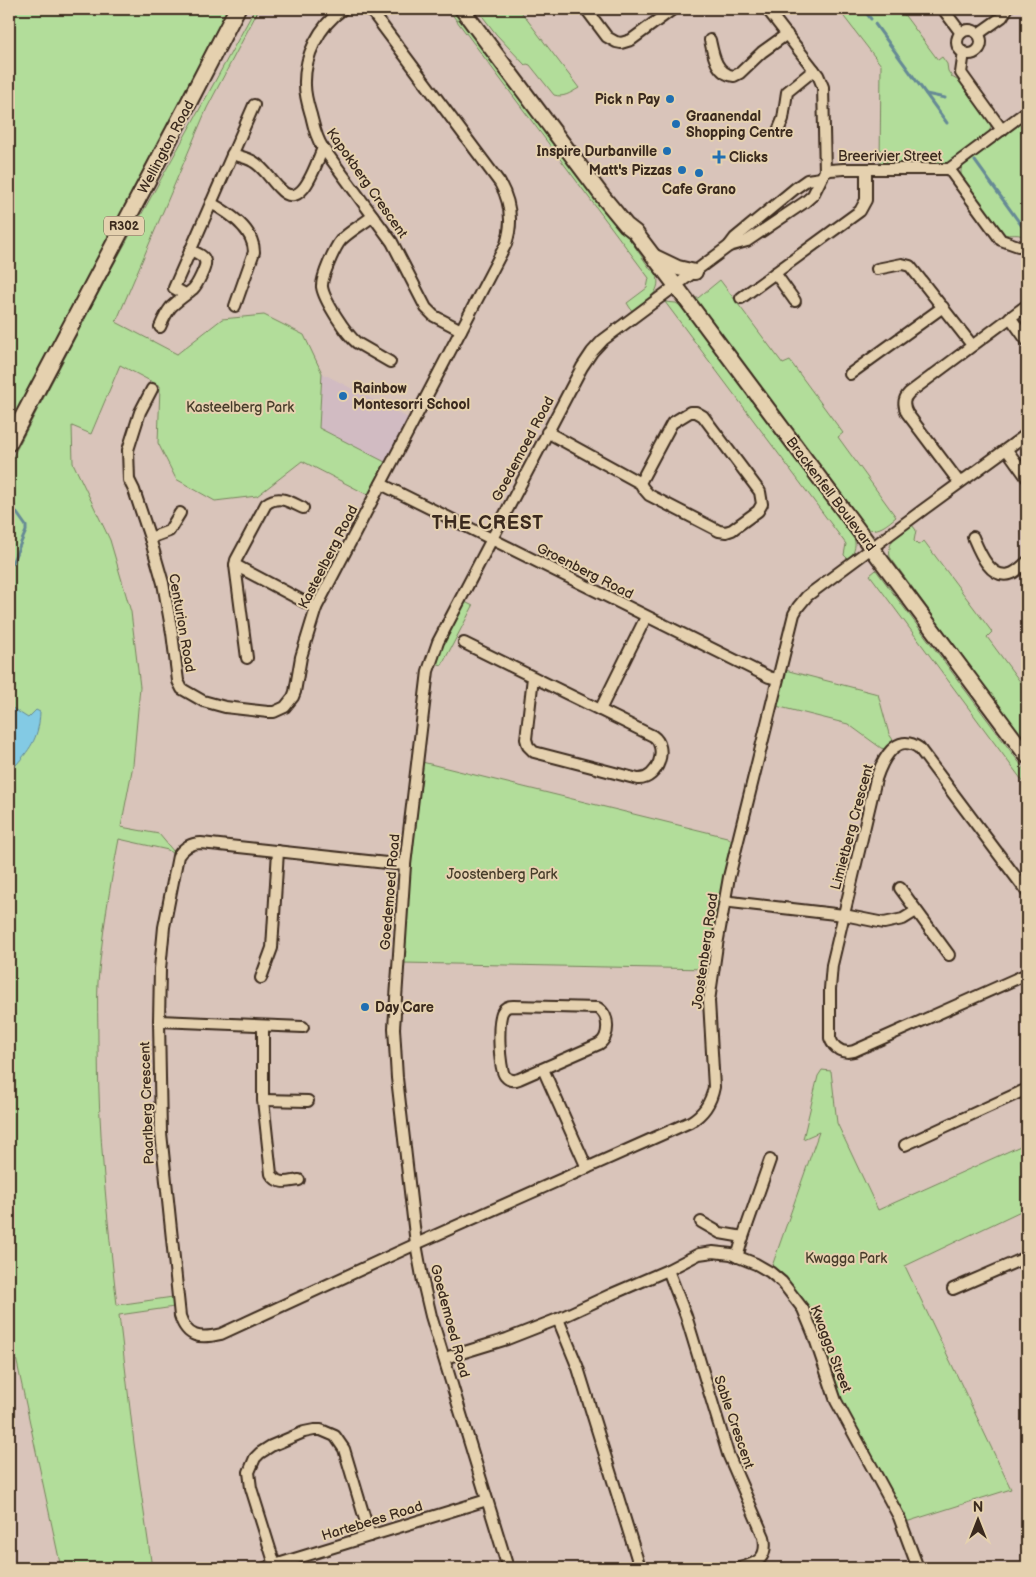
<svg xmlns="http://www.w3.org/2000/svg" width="1036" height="1577" viewBox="0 0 1036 1577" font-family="'Balsamiq Sans',sans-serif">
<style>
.built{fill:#d1bbc2}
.green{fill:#b2dd9a;stroke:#76845c}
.water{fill:#83cae4;stroke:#668a95}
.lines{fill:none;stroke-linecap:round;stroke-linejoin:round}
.stream{stroke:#668a95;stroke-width:3}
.street-casing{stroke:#3b2a1e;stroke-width:14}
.secondary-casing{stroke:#3b2a1e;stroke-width:18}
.primary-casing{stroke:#3b2a1e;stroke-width:19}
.street{stroke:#e5d1af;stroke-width:10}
.secondary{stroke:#e5d1af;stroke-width:14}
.primary{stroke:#e5d1af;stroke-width:15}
.poi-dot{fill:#1f6fb2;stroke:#e5d1af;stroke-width:2}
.labels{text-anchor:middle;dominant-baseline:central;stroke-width:4;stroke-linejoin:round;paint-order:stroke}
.shield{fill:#e5d1af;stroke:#6e5c4a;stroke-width:1}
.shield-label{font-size:12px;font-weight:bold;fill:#3b2a1e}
.poi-label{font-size:14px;font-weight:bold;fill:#3b2a1e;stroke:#e5d1af;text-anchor:start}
.street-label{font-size:14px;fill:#3b2a1e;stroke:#e5d1af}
.park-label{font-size:14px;fill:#473c2a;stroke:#e5d1af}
.district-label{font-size:19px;font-weight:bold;letter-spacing:1px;fill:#3b2a1e;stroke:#e5d1af}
</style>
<rect width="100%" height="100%" fill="#d9c4ba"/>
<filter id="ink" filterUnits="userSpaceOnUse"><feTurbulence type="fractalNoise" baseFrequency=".02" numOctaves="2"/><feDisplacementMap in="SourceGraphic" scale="10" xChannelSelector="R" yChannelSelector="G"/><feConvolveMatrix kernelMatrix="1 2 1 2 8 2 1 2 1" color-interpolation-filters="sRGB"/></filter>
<g filter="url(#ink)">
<!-- built -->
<polygon class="built" points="322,373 410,419 387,463 319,428"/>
<!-- green -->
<g class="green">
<polygon points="9,9 229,9 9,425"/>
<path d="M255 9H259L207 108 116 322 177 354 222 319 264 315 304 335 322 373 319 428 387 463 370 496 302 461 257 496 215 501 176 479 158 443 160 386 120 365 91 434 72 426 73 463 110 540 131 612 140 687 133 765 121 827 159 834 174 852 173 854 168 850 119 839C110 886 102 934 98 982 97 1002 98 1023 98 1043 98 1131 107 1217 117 1305L173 1297 174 1307 119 1315 134 1443 152 1568H61L9 1325V464L109 273Z"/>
<path d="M448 9H454L615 218 651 270H655C665 292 647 300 632 311L627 303 647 288 649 278Z"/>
<path d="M477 9H519L579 88C570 93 564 98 554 95L530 65 527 64 525 65 496 34Z"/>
<polygon points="838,9 900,9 938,60 942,57 947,64 948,71 952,77 962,83 989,121 991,127 989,132 948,164 880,165 881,65"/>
<path d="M1027 117V144L1025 146 1027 149V240C1019 230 1011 238 1002 233L961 177V169L964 164Z"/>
<path d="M720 280 783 364 790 361 843 433 838 437 896 517C886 525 877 534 863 527L695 301 694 298H698Z"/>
<path d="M665 302 676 303 684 308 853 533C857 544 855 552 849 560L844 555 846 544Z"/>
<path d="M912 525 916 530 914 541 918 545 924 541 992 632 987 637 1027 691V744L890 557C887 539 899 534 912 525Z"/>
<polygon points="876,570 1027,773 1027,787 870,575"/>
<polygon points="465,602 473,606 442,665 435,663 444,643"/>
<polygon points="785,670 878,694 889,734 893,740 885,749 881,748 848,724 776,706"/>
<polygon points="422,762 727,837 733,841 717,910 709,969 403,963 411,863"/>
<polygon points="822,1070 831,1071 837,1123 878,1210 1027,1143 1027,1208 905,1266 1011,1489 906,1522 839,1396 814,1322 808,1309 791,1286 771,1269 819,1132 803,1139 818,1076"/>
</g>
<!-- water -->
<path class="water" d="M9 706 28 718 36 710 40 712C39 736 32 747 16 765L13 766 9 763Z"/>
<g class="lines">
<!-- stream -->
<g class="stream">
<polyline points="863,9 871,19"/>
<polyline points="9,17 17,9"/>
<polyline points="875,24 947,123"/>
<polyline points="926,94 945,98"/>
<polyline points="975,161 1027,233"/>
<polyline points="9,502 26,526 26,531 9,570"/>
</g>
<!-- street casing -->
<g class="street-casing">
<g id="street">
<path d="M343 9C319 26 304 56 305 85 305 96 308 105 311 115 314 127 316 138 323 148L392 242 426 308 434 316 461 330"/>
<polyline points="586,9 607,37 616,42 621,43 631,40 673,9"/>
<polyline points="767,9 818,75 823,87 825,172"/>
<polyline points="943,9 961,33"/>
<circle cx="969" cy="42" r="12"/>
<polyline points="978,34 1002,17 1007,9"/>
<path d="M710 40C713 54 716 74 734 76L740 73 762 52 787 34"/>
<polyline points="964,52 961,73 1002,130"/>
<polyline points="778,131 783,119 787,92 814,70"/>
<path d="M232 154C239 156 248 158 254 162 264 168 271 180 279 188 302 214 316 163 323 148"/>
<polyline points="949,169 1001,240 1018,246"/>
<polyline points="825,172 830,170 844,169 949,169 1027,111"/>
<path d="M211 203C229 213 254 229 254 252L235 306"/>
<path d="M373 216C363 224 350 231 341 240 335 247 321 278 322 287 324 300 346 334 357 343L390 362"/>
<polyline points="729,246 747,241 805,202 813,195 824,173"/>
<polyline points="877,269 902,264 910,266 972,345"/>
<polyline points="775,273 795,301"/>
<polyline points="185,294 174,288 254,105"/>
<polyline points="741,298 860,211 866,200 866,169"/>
<polyline points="1010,317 1027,341"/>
<path d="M160 327C163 320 166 313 171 307 178 300 186 295 193 289 197 285 207 266 205 261 204 255 194 252 190 250"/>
<polyline points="850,374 943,307"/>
<polyline points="547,432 640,483 643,488 649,495 719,531 726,532 732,530 758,511 762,504 760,492 703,416 696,412 690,412 672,423 640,483"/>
<polyline points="1007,450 1027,478"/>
<path d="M959 482 907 413C903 405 903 399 909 393L1027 305"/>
<polyline points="381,484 769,677 777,679"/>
<path d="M180 513 169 531 150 538 163 583 172 633 178 681 182 689 203 701 225 707 268 712H274L285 707 293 697 295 692 301 657 316 608 506 244C513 223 511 203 500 183L370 9"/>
<path d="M973 537C979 551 990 580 1010 574 1017 572 1022 566 1027 562"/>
<polyline points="150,538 134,490 129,480 128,450 140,412 152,389"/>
<polyline points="235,565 316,608"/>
<path d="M464 643 653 736C669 747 658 780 638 779L534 752 528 746 526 739 533 677"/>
<path d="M247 658 235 565 236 560 266 504C279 494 290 502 303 508"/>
<polyline points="600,710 646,617"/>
<path d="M405 865 201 843C191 843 184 847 178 856L164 927 160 969 159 1021 161 1133 180 1316C187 1338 200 1339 221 1334L416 1244 690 1122C704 1114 711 1103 714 1087L709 1001 717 945 729 877 794 614 798 607 807 596 924 509 1027 434"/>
<polyline points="900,888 949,955"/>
<path d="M1027 892 919 748C896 731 882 761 876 779L832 965 830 989V1038C834 1049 843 1054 854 1051L1027 974"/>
<polyline points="725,900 731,902 844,915 884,923 903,919 916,911"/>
<polyline points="261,978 272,948 278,851"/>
<path d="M513 1006 598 1008C610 1015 610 1037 599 1044L519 1079C514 1081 509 1081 505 1076 499 1069 497 1019 503 1011 505 1007 509 1006 513 1006Z"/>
<polyline points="159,1021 303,1027"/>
<path d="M263 1026V1100L271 1174C278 1185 287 1182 299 1180"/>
<polyline points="543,1069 587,1168"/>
<polyline points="263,1100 308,1101"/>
<polyline points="905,1145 1027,1089"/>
<polyline points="701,1222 720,1233 743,1237"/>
<polyline points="737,1257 743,1237 770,1160"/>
<path d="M668 1270 686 1316 728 1454 764 1537C768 1558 758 1563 740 1568"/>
<polyline points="953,1289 1027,1257"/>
<polyline points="558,1319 578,1368 640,1568"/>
<polyline points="445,1358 507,1339 558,1319 612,1294 668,1270 699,1254 713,1252 731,1254 756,1264 770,1272 782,1282 803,1309 813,1333 836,1401 899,1517 918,1568"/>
<polyline points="275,1565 251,1488 249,1472 255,1458 260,1453 271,1446 304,1432 314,1430 321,1430 335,1436 344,1449 370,1536"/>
<polyline points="265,1568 487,1500"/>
<polyline points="508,1568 431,1316 423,1282 416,1244 397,1078 394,1028 405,865 428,671 438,642 582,367 592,352 603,340 729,246 735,238 797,187 807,180 821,178"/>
</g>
</g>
<!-- secondary casing -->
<g class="secondary-casing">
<g id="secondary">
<polyline points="462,9 603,197 626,225 635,232 676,286 1027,756"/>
<polyline points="655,257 678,268 695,272"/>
</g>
</g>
<!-- primary casing -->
<g class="primary-casing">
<polyline id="primary" points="9,443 189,102 237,9"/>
</g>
<!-- street -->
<use href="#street" class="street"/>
<!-- secondary -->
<use href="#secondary" class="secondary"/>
<!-- primary -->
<use href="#primary" class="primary"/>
</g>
</g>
<!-- markers -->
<g class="poi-dot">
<circle cx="670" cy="99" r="5"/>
<circle cx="676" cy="124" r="5"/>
<circle cx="667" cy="151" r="5"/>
<path d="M716.5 149.5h5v5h5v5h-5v5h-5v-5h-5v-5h5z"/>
<circle cx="682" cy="170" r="5"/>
<circle cx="699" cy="173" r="5"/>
<circle cx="343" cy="396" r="5"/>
<circle cx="365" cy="1007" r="5"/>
</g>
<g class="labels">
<!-- shield labels -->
<rect class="shield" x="104" y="216.5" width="40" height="19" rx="4"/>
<g class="shield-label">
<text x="124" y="226">R302</text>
</g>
<!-- poi labels -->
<g class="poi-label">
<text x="660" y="99" text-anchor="end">Pick n Pay</text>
<text x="686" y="116">Graanendal<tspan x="686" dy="16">Shopping Centre</tspan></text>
<text x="657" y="151" text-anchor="end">Inspire Durbanville</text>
<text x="729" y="157">Clicks</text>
<text x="672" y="170" text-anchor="end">Matt's Pizzas</text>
<text x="699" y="189" text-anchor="middle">Cafe Grano</text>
<text x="353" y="388">Rainbow<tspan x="353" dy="16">Montesorri School</tspan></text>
<text x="375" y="1007">Day Care</text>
</g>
<!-- street labels -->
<g class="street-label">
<text transform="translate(166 147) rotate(-62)">Wellington Road</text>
<text x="890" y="156">Breerivier Street</text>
<text transform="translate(367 183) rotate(55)">Kapokberg Crescent</text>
<text transform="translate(523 449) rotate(-62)">Goedemoed Road</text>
<text transform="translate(831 494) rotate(53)">Brackenfell Boulevard</text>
<text transform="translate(328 557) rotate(-63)">Kasteelberg Road</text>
<text transform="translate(585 571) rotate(27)">Groenberg Road</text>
<text transform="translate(182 623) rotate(80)">Centurion Road</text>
<text transform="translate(852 827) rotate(-75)">Limietberg Crescent</text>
<text transform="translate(390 892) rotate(-85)">Goedemoed Road</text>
<text transform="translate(705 951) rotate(-82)">Joostenberg Road</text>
<text transform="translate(147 1103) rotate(-92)">Paarlberg Crescent</text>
<text transform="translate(450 1321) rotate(75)">Goedemoed Road</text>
<text transform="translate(831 1349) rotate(69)">Kwagga Street</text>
<text transform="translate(734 1422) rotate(71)">Sable Crescent</text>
<text transform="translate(372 1521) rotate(-17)">Hartebees Road</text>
</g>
<!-- park labels -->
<g class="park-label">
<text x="240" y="407">Kasteelberg Park</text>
<text x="502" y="874">Joostenberg Park</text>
<text x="846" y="1258">Kwagga Park</text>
</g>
<!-- district labels -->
<g class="district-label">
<text x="488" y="523">THE CREST</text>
</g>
</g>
<!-- margin -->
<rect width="1036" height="1577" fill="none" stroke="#e5d1af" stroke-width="30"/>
<rect x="15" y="15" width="1006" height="1547" fill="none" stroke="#3b2a1e" stroke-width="2" filter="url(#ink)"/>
<!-- north arrow -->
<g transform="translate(978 1520)" stroke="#e5d1af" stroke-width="4" paint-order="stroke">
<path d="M0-4L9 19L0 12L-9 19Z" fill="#3b2a1e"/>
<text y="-8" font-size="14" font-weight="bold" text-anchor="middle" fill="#3b2a1e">N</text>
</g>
</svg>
